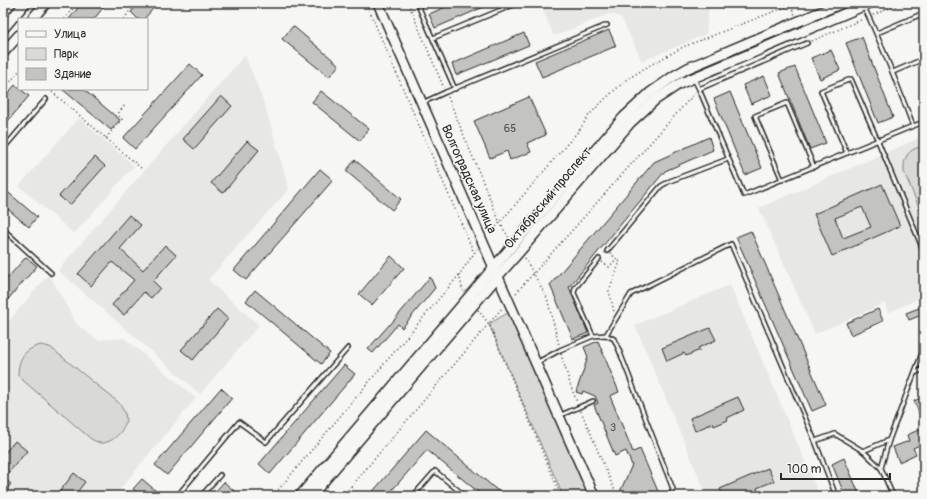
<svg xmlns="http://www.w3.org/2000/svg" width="927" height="499" viewBox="0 0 927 499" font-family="Pangolin,sans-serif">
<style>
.built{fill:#e7e7e3}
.green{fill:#d9d9d5;stroke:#828280}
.building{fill:#c3c3c0;stroke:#2b2b2b;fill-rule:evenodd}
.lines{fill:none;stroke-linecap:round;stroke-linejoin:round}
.lane-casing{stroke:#2b2b2b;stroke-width:6}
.secondary-casing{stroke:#2b2b2b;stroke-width:12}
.path{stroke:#2b2b2b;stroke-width:1.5;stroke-dasharray:1 3;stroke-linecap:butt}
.lane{stroke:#f6f6f2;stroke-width:3}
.secondary{stroke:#f6f6f2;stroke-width:9}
.labels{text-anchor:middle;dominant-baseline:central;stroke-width:3;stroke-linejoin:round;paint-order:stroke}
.number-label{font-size:11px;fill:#515150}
.street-label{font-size:13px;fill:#2b2b2b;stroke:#f6f6f2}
</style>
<rect width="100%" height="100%" fill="#f6f6f2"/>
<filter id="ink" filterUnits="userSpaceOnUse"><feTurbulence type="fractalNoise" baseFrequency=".025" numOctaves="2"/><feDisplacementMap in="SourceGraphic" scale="8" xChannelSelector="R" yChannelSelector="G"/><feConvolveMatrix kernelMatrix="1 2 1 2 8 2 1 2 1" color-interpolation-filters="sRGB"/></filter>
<g filter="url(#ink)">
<!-- built -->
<g class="built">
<polygon points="540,3 709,3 706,34 642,61 621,17 609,14 554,36"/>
<polygon points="245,55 265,106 289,189 248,234 208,280 259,325 200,394 58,270"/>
<polygon points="79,118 134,166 74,234 19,186"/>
<polygon points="924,136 924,296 888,313 885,303 815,334 759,208"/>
<polygon points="49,274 77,325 98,340 124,338 196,398 114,496 3,496 3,328"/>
<polygon points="730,285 818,492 808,496 707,496 635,325"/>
</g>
<!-- green -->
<g class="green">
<polygon points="924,145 924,219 904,172 904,163 907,155 912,150"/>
<polygon points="509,312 591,496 563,496 489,324"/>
<path d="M41 345 50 347 119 403C122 408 125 412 126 418 126 430 112 444 100 443 97 442 93 440 91 439L18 376C18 359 24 349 41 345Z"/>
</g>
<!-- building -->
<g class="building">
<polygon points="82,3 107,3 94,19 69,19"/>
<polygon points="139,3 158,3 144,19 138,19 131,12"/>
<polygon points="455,3 493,3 435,28 429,14"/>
<polygon points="293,26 339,65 329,77 282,39"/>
<polygon points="609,30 616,46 542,77 535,61"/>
<polygon points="524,33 529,45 456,75 452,64"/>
<polygon points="862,37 893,117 878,123 846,43"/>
<polygon points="831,50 840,70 820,79 811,58"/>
<polygon points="190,64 202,75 135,149 123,138"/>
<polygon points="795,67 826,143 810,149 779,73"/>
<polygon points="764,76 772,95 751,104 743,85"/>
<polygon points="15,85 29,96 3,127 3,99"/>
<polygon points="62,89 83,89 120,120 111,130"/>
<polygon points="321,91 369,129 360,141 312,102"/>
<polygon points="730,92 762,168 745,175 714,99"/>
<polygon points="221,96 232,106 194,149 183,139"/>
<polygon points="529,97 546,135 527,143 531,152 510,160 507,151 490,158 474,121"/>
<polygon points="709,137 713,150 665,171 569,287 588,333 573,339 550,285 654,162"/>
<polygon points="247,141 259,150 223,193 211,183"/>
<polygon points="95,157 105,166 70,205 59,196"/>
<polygon points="355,160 401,199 392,210 346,171"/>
<polygon points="320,169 333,180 246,280 234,270"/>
<path d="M882 184 900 226 832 256 814 214ZM862 207 871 227 843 238 835 218Z"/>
<polygon points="3,188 37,217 29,227 3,205"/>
<polygon points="129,215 141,225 120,249 143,270 165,245 176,255 153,281 160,288 151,298 144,292 124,315 112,305 134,280 112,262 91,286 78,274"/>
<polygon points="751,231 826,405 812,411 736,237"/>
<polygon points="391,256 404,268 372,305 359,294"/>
<polygon points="26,257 37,266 3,305 3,283"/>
<polygon points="430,277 435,288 402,328 398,324 373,353 368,349 389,325 390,325"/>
<polygon points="255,290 330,353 321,364 246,301"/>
<polygon points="924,306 924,314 909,320 906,313"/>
<polygon points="217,309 228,319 193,360 181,350"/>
<polygon points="878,309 883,321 851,335 846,323"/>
<polygon points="710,328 716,340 698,348 700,350 686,356 684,353 667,361 662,348"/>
<polygon points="598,341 619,392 610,396 633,452 640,449 660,496 631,496 626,494 625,496 623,496 619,494 632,465 626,451 615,456 594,405 598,403 595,396 583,391 582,394 576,392 588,357 584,347"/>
<polygon points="344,365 355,374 270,474 259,464"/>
<polygon points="221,388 232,398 167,475 155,465"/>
<polygon points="924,396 924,425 914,401"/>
<polygon points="738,397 744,410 727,418 728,420 714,426 713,423 695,431 690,418"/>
<polygon points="923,428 924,431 924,443 913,448 916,454 899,462 893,447 909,441 907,435"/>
<polygon points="426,430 504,496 483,496 427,450 387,496 369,496"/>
<polygon points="15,441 27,451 4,478 11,484 3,493 3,455"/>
<polygon points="844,458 860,496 845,496 832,464"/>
<polygon points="768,468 774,481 757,488 758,491 747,496 744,496 743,494 739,496 723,496 720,489"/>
<polygon points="74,473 85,482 74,496 56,496"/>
<polygon points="142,479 162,496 141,496 133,489"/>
<polygon points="224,482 240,496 211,496"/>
</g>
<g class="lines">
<!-- lane casing -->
<g class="lane-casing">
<g id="lane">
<polyline points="417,3 455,89"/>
<path d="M864 7C883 46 898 86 913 126L924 122"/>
<polyline points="877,33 924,13"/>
<polyline points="433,38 513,5"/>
<polyline points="893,72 921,60 924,66"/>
<polyline points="694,79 699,89 744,195 913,126"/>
<polyline points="699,89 807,43"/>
<polyline points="422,103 446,92 607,25"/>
<polyline points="3,149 46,99"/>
<polyline points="847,153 821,91 851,79 878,141 924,252"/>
<polyline points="782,180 755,116 787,103 814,167"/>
<polyline points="3,229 51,273"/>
<polyline points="607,251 661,186 670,181 728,159"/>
<polyline points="593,336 606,335"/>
<polyline points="538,362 560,350 593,336 574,293 575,288 599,259"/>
<polyline points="915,373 924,369"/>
<polyline points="561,415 593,401"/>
<polyline points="889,440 881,468 893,496"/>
<polyline points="815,441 835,434 863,451 889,440 924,348"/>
<polyline points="863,451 881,468"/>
<polyline points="179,496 178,495 239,422 266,442 348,348"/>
<polyline points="201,496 220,475"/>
<polyline points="413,496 435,471 465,496"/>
<polyline points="670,496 673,489 619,350 614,339 606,335 631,294 731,244 815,441 836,496"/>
</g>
</g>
<!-- secondary casing -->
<g class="secondary-casing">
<g id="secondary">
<polyline points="378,3 594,496"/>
<polyline points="32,19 46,3"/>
<polyline points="3,29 25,3"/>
<polyline points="3,53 19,35"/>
<polyline points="300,496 468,298 494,267 624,117 650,93 674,76 688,68 842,3"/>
<polyline points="311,496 498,276 520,251 630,123 655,100 679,84 870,3"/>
</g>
</g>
<!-- path -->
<g class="path">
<polyline points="366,3 474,253"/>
<polyline points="408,3 444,88"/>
<polyline points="791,6 795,15"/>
<polyline points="873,15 902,3"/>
<polyline points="64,19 78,3"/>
<polyline points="124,19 135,3"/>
<polyline points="812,41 863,19"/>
<polyline points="3,91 19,71"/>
<polyline points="52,92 141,168"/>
<polyline points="448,97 500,223 509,238"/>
<polyline points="116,116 125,105"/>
<polyline points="106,138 122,119 117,115"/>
<polyline points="491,233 580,129 589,115 605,99 626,80 647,67 683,47 796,3"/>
<polyline points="610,253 620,262 609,291 614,312"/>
<polyline points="525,258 547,298 559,345"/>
<polyline points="602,262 609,267 616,259"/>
<polyline points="459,275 463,291"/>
<polyline points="516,293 695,93"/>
<polyline points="478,310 489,324 561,496"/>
<polyline points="561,354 571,387 577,402"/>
<polyline points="581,411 617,496"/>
<polyline points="273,496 459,275 477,249"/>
<polyline points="343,496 503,307"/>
</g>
<!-- lane -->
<use href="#lane" class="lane"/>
<!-- secondary -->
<use href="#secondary" class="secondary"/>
</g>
</g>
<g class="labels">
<!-- number labels -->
<g class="number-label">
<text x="510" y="128">65</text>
<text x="613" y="427">3</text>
</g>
<!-- street labels -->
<g class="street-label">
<text transform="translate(469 179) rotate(66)">Волгоградская улица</text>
<text transform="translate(548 198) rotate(-50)">Октябрьский проспект</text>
</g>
</g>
<!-- margin -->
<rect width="927" height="499" fill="none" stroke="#f6f6f2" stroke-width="16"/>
<rect x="8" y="8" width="911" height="483" fill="none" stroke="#2b2b2b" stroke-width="1.5" filter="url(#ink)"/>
<!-- legend -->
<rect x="18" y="18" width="130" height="72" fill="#f6f6f2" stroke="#a5a5a2"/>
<rect x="26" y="31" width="20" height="6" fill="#f6f6f2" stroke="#a5a5a2"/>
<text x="54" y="38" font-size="12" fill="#2b2b2b">Улица</text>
<rect x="26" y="48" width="20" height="12" fill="#d9d9d5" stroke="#a5a5a2"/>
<text x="54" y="58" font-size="12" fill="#2b2b2b">Парк</text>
<rect x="26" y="68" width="20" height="12" fill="#c3c3c0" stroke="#a5a5a2"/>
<text x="54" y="78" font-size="12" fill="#2b2b2b">Здание</text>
<!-- scale -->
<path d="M781 473v6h109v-6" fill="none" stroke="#2b2b2b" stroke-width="2"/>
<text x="787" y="473" font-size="12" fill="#2b2b2b" stroke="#f6f6f2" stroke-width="3" paint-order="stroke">100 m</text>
</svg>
